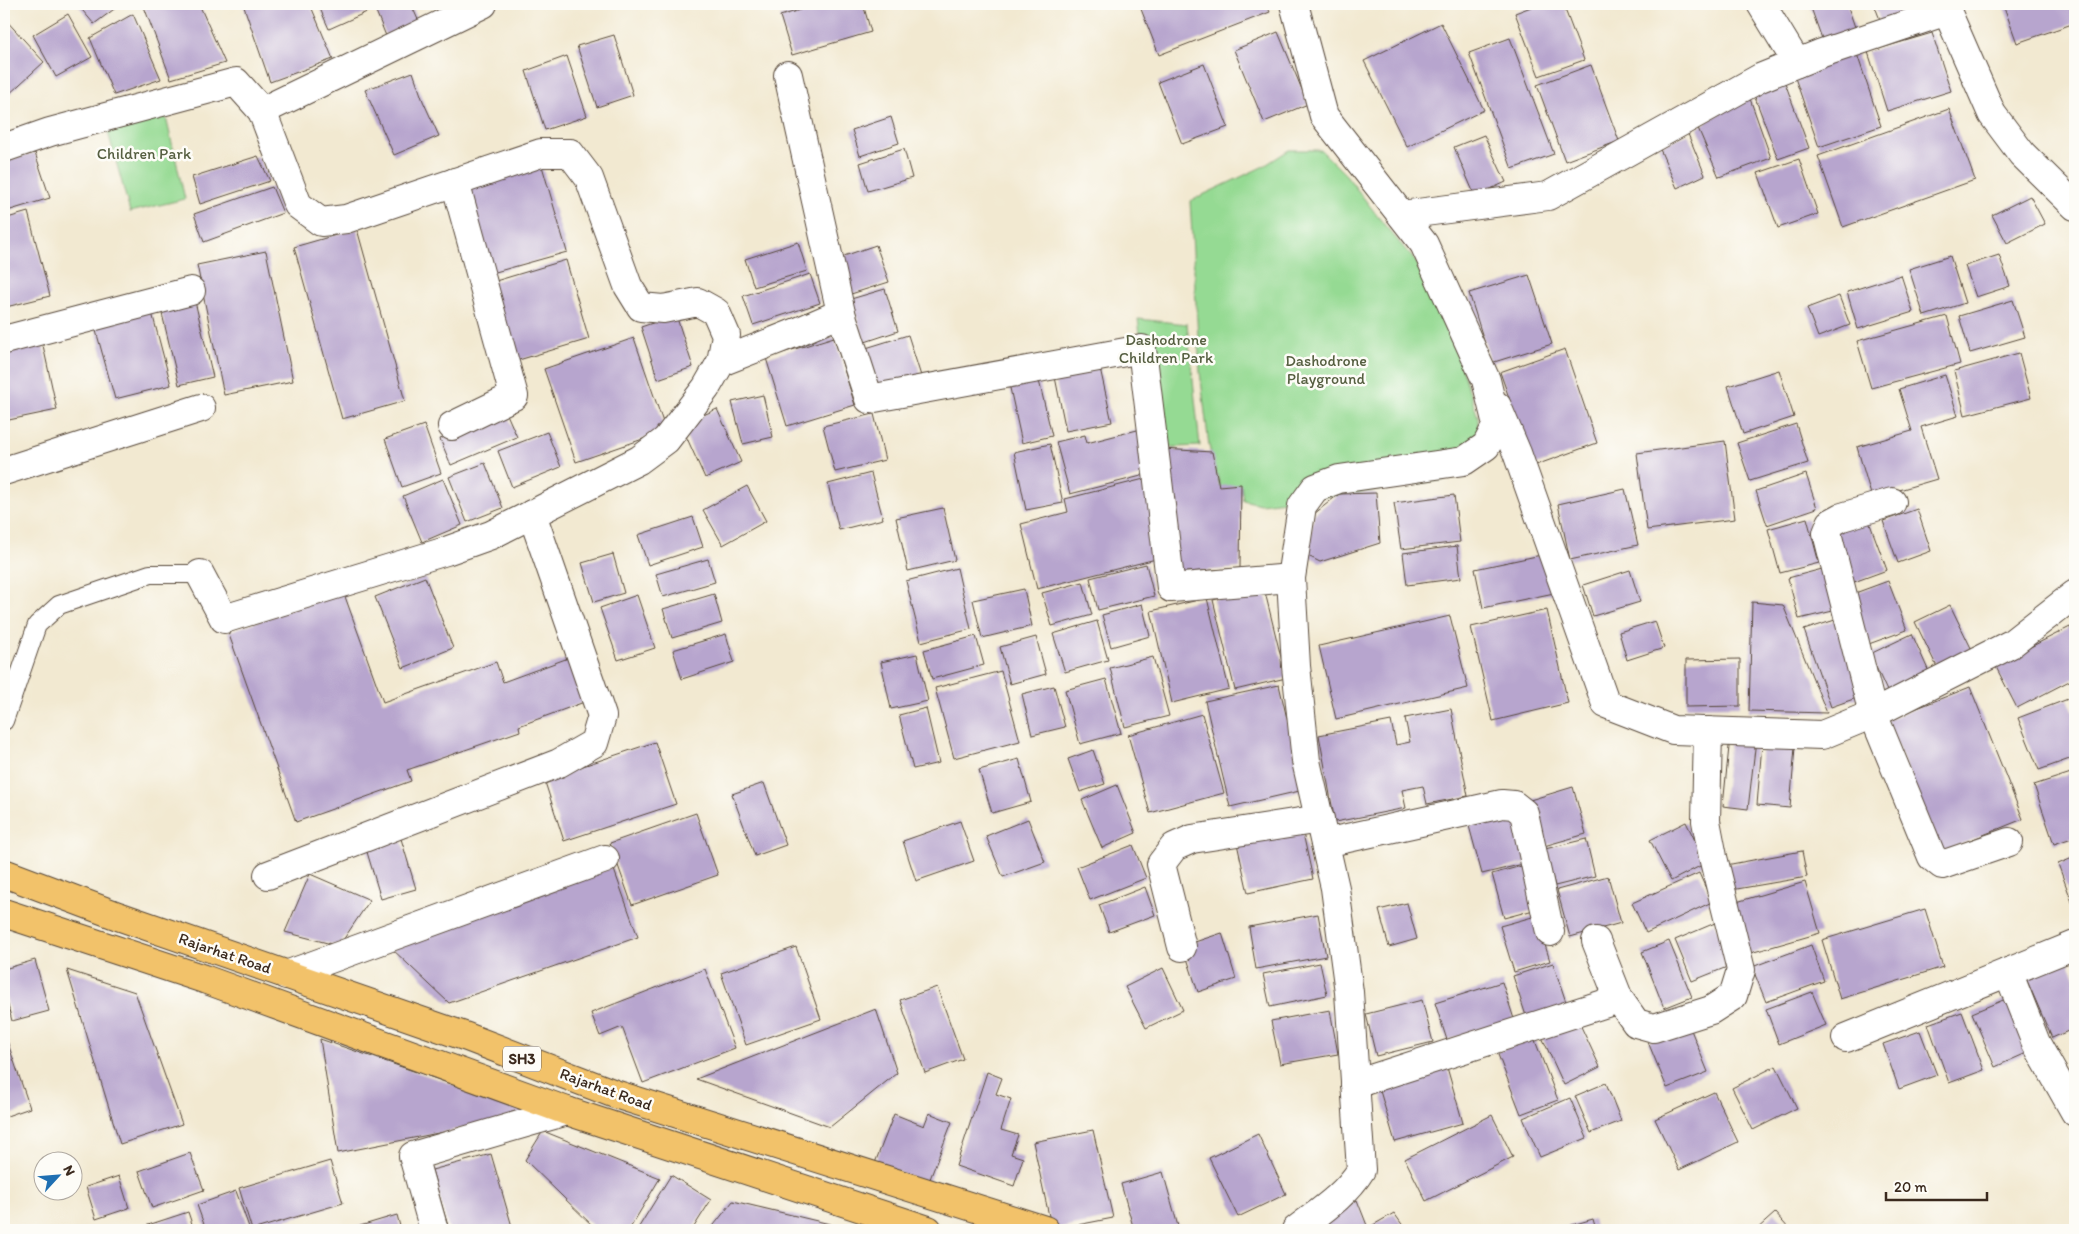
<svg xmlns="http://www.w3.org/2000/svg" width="2079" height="1234" viewBox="0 0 2079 1234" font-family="Itim,sans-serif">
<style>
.green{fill:#95da93;stroke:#688258}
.building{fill:#b7a5ce}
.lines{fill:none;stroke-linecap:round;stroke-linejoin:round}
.service-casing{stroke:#564739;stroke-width:20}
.minor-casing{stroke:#564739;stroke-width:30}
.primary-casing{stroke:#564739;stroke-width:30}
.service{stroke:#fff;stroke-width:18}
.minor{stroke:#fff;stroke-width:28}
.primary{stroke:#f2c26a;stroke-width:28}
.labels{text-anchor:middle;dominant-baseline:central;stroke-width:5;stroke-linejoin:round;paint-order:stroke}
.shield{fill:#fdfcf7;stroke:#75695f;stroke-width:1}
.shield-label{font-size:15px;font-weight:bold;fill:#3b2a1e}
.park-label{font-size:16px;fill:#565f41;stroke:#fdfcf7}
.street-label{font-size:16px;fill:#3b2a1e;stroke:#fdfcf7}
</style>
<rect width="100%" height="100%" fill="#fdfcf7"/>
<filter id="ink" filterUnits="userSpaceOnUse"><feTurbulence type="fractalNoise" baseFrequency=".02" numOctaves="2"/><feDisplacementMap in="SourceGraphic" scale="10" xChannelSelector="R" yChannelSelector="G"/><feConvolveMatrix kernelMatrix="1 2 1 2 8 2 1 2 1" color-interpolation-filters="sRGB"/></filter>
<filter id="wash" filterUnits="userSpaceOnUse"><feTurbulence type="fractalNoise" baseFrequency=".0096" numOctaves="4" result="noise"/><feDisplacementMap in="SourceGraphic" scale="20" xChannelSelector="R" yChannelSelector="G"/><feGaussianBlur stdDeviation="1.12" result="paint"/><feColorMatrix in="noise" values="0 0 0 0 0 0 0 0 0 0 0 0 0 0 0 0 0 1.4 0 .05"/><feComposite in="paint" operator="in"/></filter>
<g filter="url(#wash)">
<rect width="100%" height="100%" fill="#f2e9d1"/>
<!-- green -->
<g class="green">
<polygon points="165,113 185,199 130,212 108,132"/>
<polygon points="1289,150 1321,150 1346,175 1386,227 1417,263 1455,348 1478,417 1478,445 1469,460 1445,480 1379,490 1260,504 1243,500 1241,485 1223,497 1209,446 1200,372 1190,201 1264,166"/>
<polygon points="1138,319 1187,324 1200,446 1156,448"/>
</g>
<g id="blocks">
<!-- building -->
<g class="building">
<polygon points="77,4 121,4 94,24"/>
<polygon points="143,4 199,4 225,63 171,79"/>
<polygon points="243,4 310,4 333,59 270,82"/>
<polygon points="318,4 366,4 369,11 329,29"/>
<polygon points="373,4 411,4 419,22 386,36"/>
<polygon points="819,4 863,4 871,32 792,55 780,16"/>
<polygon points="1139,4 1266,4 1270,12 1159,55"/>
<polygon points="1539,4 1563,4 1584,60 1539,76 1515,13"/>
<polygon points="1813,4 1847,4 1858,36 1825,47 1810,5"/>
<polygon points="1874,4 1921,4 1923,11 1882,25"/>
<polygon points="2003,4 2075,4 2075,23 2017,43"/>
<polygon points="68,14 92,57 56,77 33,35"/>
<polygon points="133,14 161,79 114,95 90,38"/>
<polygon points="4,18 44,62 7,96 4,92"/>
<polygon points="1441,23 1484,110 1407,147 1364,61"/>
<polygon points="1278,32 1308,104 1264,122 1234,50"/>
<polygon points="1932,33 1951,91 1887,111 1868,52"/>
<polygon points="614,35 633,95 597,107 577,46"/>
<polygon points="1510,38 1554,154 1512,169 1469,53"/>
<polygon points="1856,51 1881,126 1819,147 1793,72"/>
<polygon points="567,56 587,116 545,130 526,71"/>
<polygon points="1204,64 1228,127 1182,144 1158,82"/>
<polygon points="1591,65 1619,141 1565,161 1537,85"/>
<polygon points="413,72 423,101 439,136 394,155 365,90"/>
<polygon points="1784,80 1809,148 1778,159 1753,92"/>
<polygon points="1748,93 1771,158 1719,177 1698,128"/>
<polygon points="1949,109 1975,180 1843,227 1818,156"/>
<polygon points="891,117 899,143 860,156 852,130"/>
<polygon points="1688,134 1705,175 1677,188 1659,147"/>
<polygon points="1484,135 1506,182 1475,196 1454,147"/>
<polygon points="904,149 912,178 868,191 860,163"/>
<polygon points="35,153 50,198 4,212 4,161"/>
<polygon points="258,156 270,181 200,204 192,177"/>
<polygon points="1799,159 1818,214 1778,228 1758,173"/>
<polygon points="542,166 567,252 492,273 467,187"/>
<polygon points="272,187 283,213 204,242 194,214"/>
<polygon points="2030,196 2045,224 2007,243 1992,215"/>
<polygon points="28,212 50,296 6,307 4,299 4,219"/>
<polygon points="357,229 405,401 342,419 294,247"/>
<polygon points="798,242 807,271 754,287 745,259"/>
<polygon points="876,245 889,282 851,294 838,258"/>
<polygon points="266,251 293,381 224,395 197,265"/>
<polygon points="1999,255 2010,286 1976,297 1965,266"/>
<polygon points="1950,256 1965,303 1924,316 1909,269"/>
<polygon points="566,260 589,339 512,362 489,283"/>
<polygon points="810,274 820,303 753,325 743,296"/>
<polygon points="1529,275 1552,344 1491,363 1469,293"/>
<polygon points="1901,275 1913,312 1858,329 1847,292"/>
<polygon points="885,289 898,331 865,342 851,299"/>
<polygon points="193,293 213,377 179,385 159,301"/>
<polygon points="1839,296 1850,325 1818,337 1807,308"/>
<polygon points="2013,300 2025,337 1970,353 1959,316"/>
<polygon points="150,305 171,385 115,399 93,320"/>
<polygon points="676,315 693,367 658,379 641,327"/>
<polygon points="1947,316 1960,364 1871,388 1857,341"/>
<polygon points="908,335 921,376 879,389 866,348"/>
<polygon points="41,336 57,410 4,421 4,344"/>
<polygon points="834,337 855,405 787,426 766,358"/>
<polygon points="634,338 666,431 576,462 544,369"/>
<polygon points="1565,349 1597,443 1533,466 1500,372"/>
<polygon points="2019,353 2031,398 1965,415 1954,371"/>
<polygon points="1100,368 1112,422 1066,431 1055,377"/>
<polygon points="1779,370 1794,417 1743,434 1728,386"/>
<polygon points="1037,372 1052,436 1022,443 1008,379"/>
<polygon points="1945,375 1958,416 1921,427 1937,479 1872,498 1857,447 1912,431 1899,389"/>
<polygon points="763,395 773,437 743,444 732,402"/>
<polygon points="717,409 741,462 705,478 681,425"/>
<polygon points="506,412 517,437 451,465 440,439"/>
<polygon points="874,414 885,460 835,472 823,426"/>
<polygon points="1796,424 1808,463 1750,481 1737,443"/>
<polygon points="424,425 441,473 402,487 385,439"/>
<polygon points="1141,429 1153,473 1070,494 1056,442 1085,435 1087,443"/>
<polygon points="547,432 561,467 512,487 498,451"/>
<polygon points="1725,441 1735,519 1647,530 1637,453"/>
<polygon points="1050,444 1063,503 1026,510 1014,452"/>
<polygon points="1163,449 1212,452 1219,486 1241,484 1240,568 1174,573"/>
<polygon points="485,463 503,508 467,522 449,477"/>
<polygon points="871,473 883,519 839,530 828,484"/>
<polygon points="1806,474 1817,508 1767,525 1756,491"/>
<polygon points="443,479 462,525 422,542 403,496"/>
<polygon points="1144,479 1164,557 1037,589 1021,524 1068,512 1065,499"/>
<polygon points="747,486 766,521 723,545 703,510"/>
<polygon points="1625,489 1638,545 1570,560 1558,504"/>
<polygon points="1376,493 1380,543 1320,562 1308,556 1314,514 1339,494"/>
<polygon points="1454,495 1460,542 1401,549 1394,503"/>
<polygon points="943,508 955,560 908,571 896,518"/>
<polygon points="1917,509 1931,551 1898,563 1883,521"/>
<polygon points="1867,516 1887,570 1854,582 1835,528"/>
<polygon points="693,517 703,547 648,565 638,535"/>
<polygon points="1807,518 1819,563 1780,573 1768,529"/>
<polygon points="1457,546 1461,578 1407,585 1403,553"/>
<polygon points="613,554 624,593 594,602 582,563"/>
<polygon points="1546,554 1554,593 1483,608 1475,569"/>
<polygon points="708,559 715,582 663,597 656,574"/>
<polygon points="1146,564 1154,596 1098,610 1090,578"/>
<polygon points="957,568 971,629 921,642 906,581"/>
<polygon points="1826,568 1837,610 1799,619 1788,578"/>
<polygon points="1630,570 1640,602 1593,616 1583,585"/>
<polygon points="425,577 453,648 403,668 375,597"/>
<polygon points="1888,581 1907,630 1866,645 1847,596"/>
<polygon points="1083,582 1092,615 1052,626 1042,593"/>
<polygon points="1264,588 1286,678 1235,690 1213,600"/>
<polygon points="1024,589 1032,626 982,638 973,600"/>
<polygon points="343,591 383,702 496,662 503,682 571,657 587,701 519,726 520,731 407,770 411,781 296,822 228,632"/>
<polygon points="714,594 722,623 672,638 663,609"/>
<polygon points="637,595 655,648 618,660 600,608"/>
<polygon points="1207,598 1229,689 1172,703 1151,611"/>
<polygon points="1752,602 1783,605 1827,713 1749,711"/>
<polygon points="1142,604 1150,636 1111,647 1102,615"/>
<polygon points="1950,605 1973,652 1938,669 1915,622"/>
<polygon points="1547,610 1568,703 1493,721 1471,627"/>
<polygon points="1450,616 1468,688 1336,719 1319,646"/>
<polygon points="1835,620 1862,696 1831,707 1804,630"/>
<polygon points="1097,621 1108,660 1065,672 1053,634"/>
<polygon points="1655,621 1664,648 1627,660 1619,632"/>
<polygon points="2070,627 2075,638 2075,678 2017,708 1995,665"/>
<polygon points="726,634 734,662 682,679 673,650"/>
<polygon points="1912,634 1929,672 1887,691 1870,654"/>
<polygon points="976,636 984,665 932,679 924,650"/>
<polygon points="1036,637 1046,674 1010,684 1000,647"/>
<polygon points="917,654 928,701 891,709 881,662"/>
<polygon points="1153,657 1169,716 1125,727 1110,668"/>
<polygon points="1740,659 1740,706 1686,707 1686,660"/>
<polygon points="1001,671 1020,741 954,758 935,688"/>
<polygon points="1106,679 1121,733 1080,744 1065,690"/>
<polygon points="1279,685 1304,790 1230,807 1205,701"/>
<polygon points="1054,686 1065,727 1032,735 1022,694"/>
<polygon points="1970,687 2023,819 1941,852 1887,720"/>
<polygon points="2068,699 2075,716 2075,757 2039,770 2018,718"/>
<polygon points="926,708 939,763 913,769 899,715"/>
<polygon points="1451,709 1468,796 1427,804 1423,786 1402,790 1406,808 1335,822 1319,735 1391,721 1396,745 1410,742 1405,718"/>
<polygon points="1202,714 1224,793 1150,813 1128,735"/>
<polygon points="1730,737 1756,740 1748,809 1723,806"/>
<polygon points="655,742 676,804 564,841 544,779"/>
<polygon points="1762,744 1795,747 1790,808 1757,805"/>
<polygon points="1093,750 1105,784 1080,792 1068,759"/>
<polygon points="1019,759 1031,802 992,813 979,770"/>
<polygon points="2074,772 2075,837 2054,844 2034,785"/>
<polygon points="764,783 786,845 755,856 732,794"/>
<polygon points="1117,785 1136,833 1102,848 1082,800"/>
<polygon points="1573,787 1586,834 1544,846 1530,800"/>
<polygon points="696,813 718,875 632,905 610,843"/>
<polygon points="1514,814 1527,863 1482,874 1469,826"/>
<polygon points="1028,819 1045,862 1003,877 986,836"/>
<polygon points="960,821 974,861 916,881 903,841"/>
<polygon points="1686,822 1706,863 1671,881 1650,840"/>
<polygon points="1301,824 1313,879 1248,893 1236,839"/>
<polygon points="399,832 416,889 381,899 364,842"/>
<polygon points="1586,839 1595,876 1555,886 1545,849"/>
<polygon points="1133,845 1146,878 1090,900 1077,867"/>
<polygon points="1802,851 1807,877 1731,890 1726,865"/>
<polygon points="2075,857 2075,910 2058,864"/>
<polygon points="1529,864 1541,908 1504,918 1492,874"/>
<polygon points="613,867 638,937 449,1003 390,947"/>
<polygon points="1699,873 1712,902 1646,933 1632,903"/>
<polygon points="310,874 370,900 339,946 285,932"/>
<polygon points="1608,876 1621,923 1570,937 1557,890"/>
<polygon points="1805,882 1820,933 1747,954 1733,903"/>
<polygon points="1145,887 1155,915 1109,932 1099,905"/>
<polygon points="1407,903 1417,939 1389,947 1379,910"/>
<polygon points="1925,909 1943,967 1840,999 1822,940"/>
<polygon points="1318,914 1326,956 1256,969 1249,927"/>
<polygon points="1536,916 1550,961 1514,972 1500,926"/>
<polygon points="1715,923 1732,965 1692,981 1675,940"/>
<polygon points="1222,933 1236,979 1198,992 1183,946"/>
<polygon points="1669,941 1692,997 1664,1008 1642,952"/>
<polygon points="1811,945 1824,981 1766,1002 1752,967"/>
<polygon points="796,947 821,1019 746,1045 721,973"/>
<polygon points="2067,958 2075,976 2075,1028 2052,1038 2025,976"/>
<polygon points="35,960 49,1011 12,1021 4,990 4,969"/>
<polygon points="1320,963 1327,995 1270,1007 1263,974"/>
<polygon points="1553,963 1569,1011 1529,1025 1513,976"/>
<polygon points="1163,968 1183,1010 1146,1028 1125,987"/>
<polygon points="705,969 735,1048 643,1083 622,1027 600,1036 591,1013"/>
<polygon points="67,970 135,992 182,1124 120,1144"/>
<polygon points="1502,982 1514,1019 1447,1040 1435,1003"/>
<polygon points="937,987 963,1059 925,1073 900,1000"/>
<polygon points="1812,992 1826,1025 1779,1044 1766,1009"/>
<polygon points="2008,998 2031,1051 1995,1067 1972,1013"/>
<polygon points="1422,1000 1433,1042 1376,1056 1366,1014"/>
<polygon points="876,1009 897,1073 830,1127 696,1079"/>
<polygon points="1330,1010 1338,1054 1280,1064 1271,1021"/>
<polygon points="1962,1012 1984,1070 1949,1083 1928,1024"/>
<polygon points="1577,1018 1600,1067 1564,1085 1541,1035"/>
<polygon points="1689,1025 1708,1072 1667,1088 1648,1042"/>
<polygon points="1920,1031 1937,1075 1899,1089 1883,1044"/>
<polygon points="4,1032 30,1108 4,1117"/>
<polygon points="1534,1038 1558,1100 1521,1114 1497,1052"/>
<polygon points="320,1039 466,1089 539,1113 338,1153"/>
<polygon points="1446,1064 1463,1123 1395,1142 1378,1084"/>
<polygon points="1776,1066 1797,1108 1753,1130 1732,1088"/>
<polygon points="987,1072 1002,1078 996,1094 1011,1099 1001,1130 1018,1135 1011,1154 1023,1158 1014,1186 956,1166"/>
<polygon points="1606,1083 1621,1121 1591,1133 1575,1096"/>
<polygon points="1714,1092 1738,1142 1679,1170 1655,1119"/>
<polygon points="1570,1098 1587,1138 1540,1157 1523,1118"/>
<polygon points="929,1113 952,1122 928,1184 875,1163 894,1114 924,1126"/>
<polygon points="1492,1115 1513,1157 1426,1201 1405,1159"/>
<polygon points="1093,1130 1113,1218 1052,1230 1033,1142"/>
<polygon points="543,1131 660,1178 629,1230 597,1230 525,1160"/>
<polygon points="1258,1134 1286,1194 1238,1217 1209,1158"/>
<polygon points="190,1153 204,1190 152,1208 139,1171"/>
<polygon points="491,1154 513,1230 449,1230 432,1170"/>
<polygon points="330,1161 343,1203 252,1230 239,1188"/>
<polygon points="1163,1172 1179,1230 1134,1230 1121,1184"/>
<polygon points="671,1175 711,1200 692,1230 637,1230"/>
<polygon points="119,1176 129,1208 96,1219 86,1187"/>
<polygon points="236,1191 250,1230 206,1230 197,1205"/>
<polygon points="1357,1200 1368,1228 1394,1213 1406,1230 1316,1230"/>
<polygon points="733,1201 834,1225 827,1230 710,1230"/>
<polygon points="188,1212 194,1230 146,1230 145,1226"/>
<polygon points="1775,1213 1790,1230 1756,1230"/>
<polygon points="397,1215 401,1230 350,1230 350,1229"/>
<polygon points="1593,1219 1596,1230 1555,1230"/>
<polygon points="132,1225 134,1230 116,1230"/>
</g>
</g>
</g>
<g filter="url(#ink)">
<use href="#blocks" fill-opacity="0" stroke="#564739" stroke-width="1"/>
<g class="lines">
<!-- service casing -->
<g class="service-casing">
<polyline id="service" points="4,721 37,625 59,605 150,574 200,574"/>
</g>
<!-- minor casing -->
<g class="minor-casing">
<g id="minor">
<path d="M1294 4 1324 116 1424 244 1486 380 1497 425 1486 446 1464 461 1339 479 1315 488 1302 506 1291 578 1296 666 1306 761 1335 888 1349 992 1361 1170C1345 1196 1319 1212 1296 1230"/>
<polyline points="1761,4 1797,63"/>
<polyline points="4,148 50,132 236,82 262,111 483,4"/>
<polyline points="1402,215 1548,196 1760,78 1822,53 1947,11 1992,114 2022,154 2075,206"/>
<polyline points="841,313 869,399 1142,349 1171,588 1291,578"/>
<polyline points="4,340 191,291"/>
<polyline points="721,362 797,332 841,313 788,75"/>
<polyline points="1497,406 1517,453 1606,704 1673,730 1822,735 1873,714 2011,644 2075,594"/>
<polyline points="452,426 514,396 455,182"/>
<polyline points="4,471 201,408"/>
<polyline points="1892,502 1842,517 1831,523 1827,533 1873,714 1932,857 1942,865 2009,842"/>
<polyline points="200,574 224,619 446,551 491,535 639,460 666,440 706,388 721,362 726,335 716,312 698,302 663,309 641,307 628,286 589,178 570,153 541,153 346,219 321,222 298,205 262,111"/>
<polyline points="1325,843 1502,804 1514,805 1524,813 1550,932"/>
<polyline points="268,875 559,763 594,743 602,716 532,514"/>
<polyline points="1596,941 1619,999 1636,1023 1654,1028 1711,1010 1733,996 1741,970 1713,857 1706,821 1708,731"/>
<polyline points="1182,947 1161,864 1174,847 1192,839 1320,819"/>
<polyline points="2008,972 2036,1043 2075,1112"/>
<polyline points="286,975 605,859"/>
<polyline points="1846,1038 2075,945"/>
<polyline points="1355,1084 1619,999"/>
<polyline points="434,1230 413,1156 567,1111"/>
</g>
</g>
<!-- primary casing -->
<g class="primary-casing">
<g id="primary">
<polyline points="4,873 118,916 467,1037 615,1094 1045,1230"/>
<polyline points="4,913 204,979 567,1111 928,1230"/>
</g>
</g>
<!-- service -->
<use href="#service" class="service"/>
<!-- minor -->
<use href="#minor" class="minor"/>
<!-- primary -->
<use href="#primary" class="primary"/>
</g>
</g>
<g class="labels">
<!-- shield labels -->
<rect class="shield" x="503" y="1046.5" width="38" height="25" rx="4"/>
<g class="shield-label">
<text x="522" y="1059">SH3</text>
</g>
<!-- park labels -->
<g class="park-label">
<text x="144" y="153">Children Park</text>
<text x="1166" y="339">Dashodrone<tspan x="1166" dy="18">Children Park</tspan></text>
<text x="1326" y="360">Dashodrone<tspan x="1326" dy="18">Playground</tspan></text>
</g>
<!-- street labels -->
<g class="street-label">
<text transform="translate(225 953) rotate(19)">Rajarhat Road</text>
<text transform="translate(606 1089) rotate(20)">Rajarhat Road</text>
</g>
</g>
<!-- margin -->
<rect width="2079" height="1234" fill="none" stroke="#fdfcf7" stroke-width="20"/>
<!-- north arrow -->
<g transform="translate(58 1176) rotate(64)"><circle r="24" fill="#fdfcf7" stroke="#afa8a0"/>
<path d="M0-4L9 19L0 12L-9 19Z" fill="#1f6fb2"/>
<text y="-8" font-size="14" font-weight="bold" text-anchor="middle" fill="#3b2a1e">N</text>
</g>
<!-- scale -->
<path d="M1886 1192v8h101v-8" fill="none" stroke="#3b2a1e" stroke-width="2.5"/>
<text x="1894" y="1192" font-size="15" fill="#3b2a1e" stroke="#fdfcf7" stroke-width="4" paint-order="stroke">20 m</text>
</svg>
